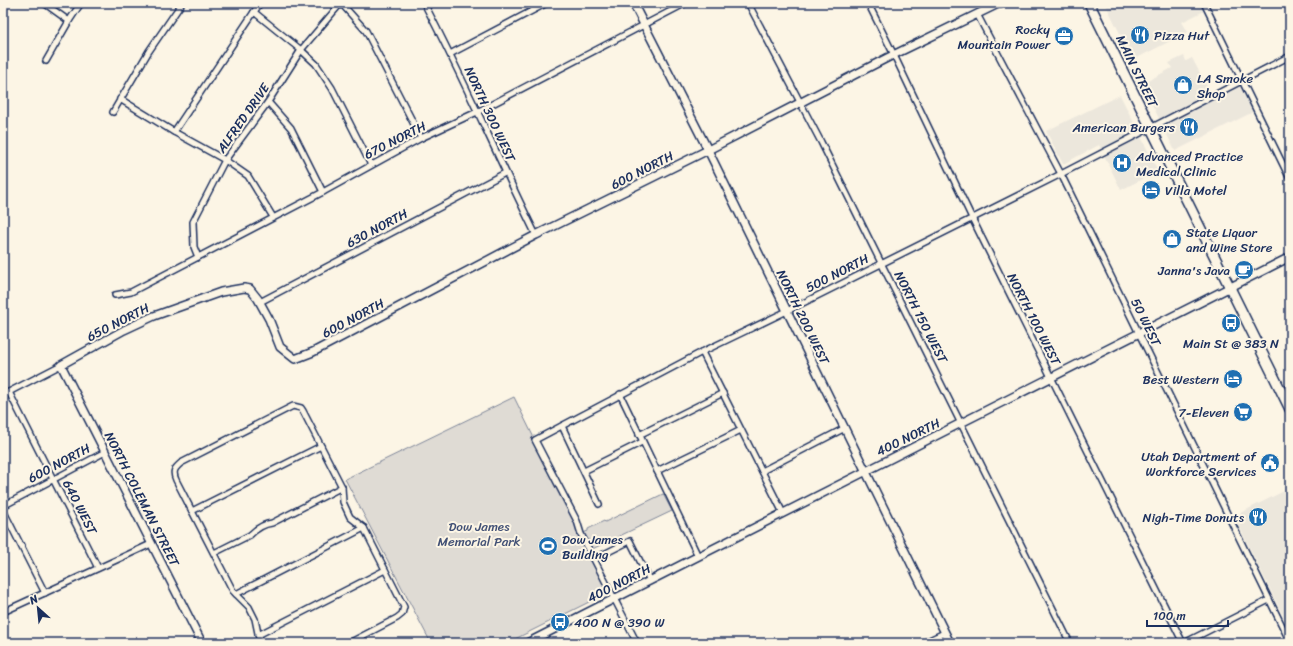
<svg xmlns="http://www.w3.org/2000/svg" width="1293" height="646" viewBox="0 0 1293 646" font-family="Sriracha,sans-serif">
<style>
.built{fill:#ece7dc}
.green{fill:#dfdbd4;stroke:#7d8599}
.lines{fill:none;stroke-linecap:round;stroke-linejoin:round}
.street-casing{stroke:#1b2f5e;stroke-width:8}
.secondary-casing{stroke:#1b2f5e;stroke-width:10}
.highway-casing{stroke:#1b2f5e;stroke-width:12}
.street{stroke:#fcf5e5;stroke-width:5}
.secondary{stroke:#fcf5e5;stroke-width:7}
.highway{stroke:#fcf5e5;stroke-width:9}
.labels{text-anchor:middle;dominant-baseline:central;stroke-width:4;stroke-linejoin:round;paint-order:stroke}
.poi-label{font-size:13px;fill:#1b2f5e;stroke:#fcf5e5;text-anchor:end}
.street-label{font-size:13px;fill:#1b2f5e;stroke:#fcf5e5}
.park-label{font-size:13px;fill:#425176;stroke:#fcf5e5}
</style>
<rect width="100%" height="100%" fill="#fcf5e5"/>
<filter id="ink" filterUnits="userSpaceOnUse"><feTurbulence type="fractalNoise" baseFrequency=".025" numOctaves="2"/><feDisplacementMap in="SourceGraphic" scale="8" xChannelSelector="R" yChannelSelector="G"/><feConvolveMatrix kernelMatrix="1 2 1 2 8 2 1 2 1" color-interpolation-filters="sRGB"/></filter>
<g filter="url(#ink)">
<!-- built -->
<g class="built">
<polygon points="1105,3 1200,3 1204,11 1182,22 1188,32 1133,60"/>
<polygon points="1184,56 1186,61 1192,58 1214,100 1240,87 1253,112 1175,151 1142,84 1172,68 1169,63"/>
<polygon points="1120,95 1158,171 1121,190 1099,145 1063,164 1046,131"/>
<polygon points="1290,488 1290,630 1234,516"/>
</g>
<!-- green -->
<polygon class="green" points="514,397 581,534 588,531 588,529 604,521 605,522 663,494 672,511 588,551 609,592 507,643 431,643 345,479"/>
<g class="lines">
<!-- street casing -->
<g class="street-casing">
<g id="street">
<polyline points="44,3 69,21"/>
<polyline points="341,3 366,31 421,138"/>
<path d="M424 3C464 79 498 158 536 235"/>
<polyline points="748,3 821,142 1070,643"/>
<polyline points="868,3 894,55 972,218 1183,643"/>
<polyline points="1204,3 1290,179"/>
<polyline points="254,12 301,50 316,64 332,88 371,165"/>
<polyline points="977,14 1061,174 1290,642"/>
<polyline points="450,54 547,3"/>
<polyline points="46,61 69,21 81,3"/>
<polyline points="120,99 174,132 225,160 248,176 273,217"/>
<polyline points="268,102 291,128 323,192"/>
<polyline points="113,112 149,51 182,3"/>
<polyline points="174,132 260,3"/>
<polyline points="198,257 194,247 193,222 225,160 268,102 301,50 341,3"/>
<polyline points="115,295 131,292 323,192 421,138 477,112 686,3"/>
<polyline points="260,302 505,173"/>
<polyline points="702,352 783,513"/>
<polyline points="9,392 98,568"/>
<polyline points="620,394 698,556"/>
<polyline points="3,395 61,365"/>
<polyline points="562,426 599,504"/>
<polyline points="639,435 723,393"/>
<polyline points="584,471 642,442"/>
<polyline points="657,471 741,430"/>
<polyline points="762,471 845,428"/>
<polyline points="3,506 105,452"/>
<polyline points="3,510 45,593"/>
<polyline points="192,511 321,446"/>
<path d="M214 553 250 535C256 529 263 524 272 523L342 487"/>
<polyline points="594,559 630,541 650,581"/>
<polyline points="236,594 364,528"/>
<polyline points="3,612 151,544"/>
<polyline points="258,635 385,570"/>
<path d="M260 643 255 619 249 607 233 591 176 480C172 471 175 468 181 463L293 406 301 408 303 411 342 487 343 502 350 517 364 528 404 607 402 614 397 618 349 643"/>
<polyline points="637,643 581,534 577,521 535,440 702,352 787,311 1061,174 1290,56"/>
<polyline points="923,643 944,633"/>
<polyline points="1184,643 1269,600"/>
</g>
</g>
<!-- secondary casing -->
<g class="secondary-casing">
<g id="secondary">
<polyline points="633,3 708,150 950,643"/>
<polyline points="202,643 61,365 124,330 154,316 221,292 244,288 250,289 258,299 269,319 280,347 295,359 313,352 536,235 708,150 887,58 1000,3"/>
<path d="M527 643C782 514 1035 385 1290 257"/>
</g>
</g>
<!-- highway casing -->
<g class="highway-casing">
<polyline id="highway" points="1089,3 1290,409"/>
</g>
<!-- street -->
<use href="#street" class="street"/>
<!-- secondary -->
<use href="#secondary" class="secondary"/>
<!-- highway -->
<use href="#highway" class="highway"/>
</g>
</g>
<!-- icons -->
<defs>
<g id="restaurant-disc" transform="scale(1)"><circle r="9.5" fill="#1f6fb2" stroke="#fcf5e5"/><path d="M-5-6h1v4h1v-4h1v4h1v-4h1v5L-1.5 .5V6h-2V.5L-5-1ZM5-6V6H3V1.5H1.5Q1.5-4 5-6Z" fill="#fff"/></g>
<g id="office-disc" transform="scale(1)"><circle r="9.5" fill="#1f6fb2" stroke="#fcf5e5"/><path d="M-6-3h4V-5.5h4V-3h4V5H-6ZM-1-4.5V-3h2v-1.5ZM-6 0V1H6V0Z" fill="#fff"/></g>
<g id="shop-disc" transform="scale(1)"><circle r="9.5" fill="#1f6fb2" stroke="#fcf5e5"/><path d="M-5-2.5h2.3a2.7 3.5 0 0 1 5.4 0H5L5.5 6h-11ZM-1.5-2.5h3a1.5 2.3 0 0 0-3 0Z" fill="#fff"/></g>
<g id="hospital-disc" transform="scale(1)"><circle r="9.5" fill="#1f6fb2" stroke="#fcf5e5"/><path d="M-5-5h3v3.5h4V-5h3V5h-3V1.5h-4V5h-3Z" fill="#fff"/></g>
<g id="hotel-disc" transform="scale(1)"><circle r="9.5" fill="#1f6fb2" stroke="#fcf5e5"/><path d="M-6-4.5h1.5V1H6V5H4.5V3h-9V5H-6ZM-4 0a1.8 1.8 0 1 1 3.6 0ZM.5 0V-2.5h3Q6-2.5 6 0Z" fill="#fff"/></g>
<g id="cafe-disc" transform="scale(1)"><circle r="9.5" fill="#1f6fb2" stroke="#fcf5e5"/><path d="M-5.5-4.5H6V0H3Q3 3.5 0 3.5H-2.5Q-5.5 3.5-5.5 0ZM3-3.2v2h1.7v-2ZM-6 4.5H4V6H-6Z" fill="#fff"/></g>
<g id="bus-disc" transform="scale(1)"><circle r="9.5" fill="#1f6fb2" stroke="#fcf5e5"/><path d="M-5-6H5V4H4V6H2V4H-2V6H-4V4H-5ZM-3.5-4V0h7V-4ZM-3.5 1.2v1.5H-2V1.2ZM2 1.2v1.5H3.5V1.2Z" fill="#fff"/></g>
<g id="supermarket-disc" transform="scale(1)"><circle r="9.5" fill="#1f6fb2" stroke="#fcf5e5"/><path d="M-6-5.5h2.5l.6 2H6L4.5 2H-2.5L-4.4-4H-6ZM-1.5 3.2a1.3 1.3 0 1 0 .1 0ZM3 3.2a1.3 1.3 0 1 0 .1 0Z" fill="#fff"/></g>
<g id="civic-disc" transform="scale(1)"><circle r="9.5" fill="#1f6fb2" stroke="#fcf5e5"/><path d="M-.6-6.5H3V-4.5H.6V-3L4-1V1h2V6H-6V1h2V-1L-.6-3ZM-1.2 2.5V6h2.4V2.5Z" fill="#fff"/></g>
<g id="stadium-disc" transform="scale(1)"><circle r="9.5" fill="#1f6fb2" stroke="#fcf5e5"/><path d="M0-5a6.5 5 0 1 0 0 10a6.5 5 0 1 0 0-10ZM-3.5-1.8h7v3.6h-7Z" fill="#fff"/></g>
</defs>
<g fill-rule="evenodd">
<use href="#restaurant-disc" x="1140" y="35"/>
<use href="#office-disc" x="1064" y="36"/>
<use href="#shop-disc" x="1183" y="85"/>
<use href="#restaurant-disc" x="1189" y="127"/>
<use href="#hospital-disc" x="1122" y="163"/>
<use href="#hotel-disc" x="1151" y="190"/>
<use href="#shop-disc" x="1172" y="239"/>
<use href="#cafe-disc" x="1244" y="270"/>
<use href="#bus-disc" x="1231" y="323"/>
<use href="#hotel-disc" x="1233" y="379"/>
<use href="#supermarket-disc" x="1243" y="412"/>
<use href="#civic-disc" x="1270" y="463"/>
<use href="#restaurant-disc" x="1258" y="517"/>
<use href="#stadium-disc" x="548" y="546"/>
<use href="#bus-disc" x="560" y="622"/>
</g>
<g class="labels">
<!-- poi labels -->
<g class="poi-label">
<text x="1050" y="29">Rocky<tspan x="1050" dy="15">Mountain Power</tspan></text>
<text x="1154" y="35" text-anchor="start">Pizza Hut</text>
<text x="1197" y="78" text-anchor="start">LA Smoke<tspan x="1197" dy="15">Shop</tspan></text>
<text x="1175" y="127">American Burgers</text>
<text x="1136" y="156" text-anchor="start">Advanced Practice<tspan x="1136" dy="15">Medical Clinic</tspan></text>
<text x="1165" y="190" text-anchor="start">Villa Motel</text>
<text x="1186" y="232" text-anchor="start">State Liquor<tspan x="1186" dy="15">and Wine Store</tspan></text>
<text x="1230" y="270">Janna's Java</text>
<text x="1231" y="343" text-anchor="middle">Main St @ 383 N</text>
<text x="1219" y="379">Best Western</text>
<text x="1229" y="412">7-Eleven</text>
<text x="1256" y="456">Utah Department of<tspan x="1256" dy="15">Workforce Services</tspan></text>
<text x="1244" y="517">Nigh-Time Donuts</text>
<text x="562" y="539" text-anchor="start">Dow James<tspan x="562" dy="15">Building</tspan></text>
<text x="574" y="622" text-anchor="start">400 N @ 390 W</text>
</g>
<!-- street labels -->
<g class="street-label">
<text transform="translate(1137 71) rotate(64)">MAIN STREET</text>
<text transform="translate(490 114) rotate(65)">NORTH 300 WEST</text>
<text transform="translate(243 118) rotate(-55)">ALFRED DRIVE</text>
<text transform="translate(395 140) rotate(-27)">670 NORTH</text>
<text transform="translate(642 170) rotate(-27)">600 NORTH</text>
<text transform="translate(377 228) rotate(-28)">630 NORTH</text>
<text transform="translate(837 273) rotate(-27)">500 NORTH</text>
<text transform="translate(803 317) rotate(64)">NORTH 200 WEST</text>
<text transform="translate(921 317) rotate(63)">NORTH 150 WEST</text>
<text transform="translate(353 318) rotate(-28)">600 NORTH</text>
<text transform="translate(1034 319) rotate(63)">NORTH 100 WEST</text>
<text transform="translate(118 322) rotate(-27)">650 NORTH</text>
<text transform="translate(1146 322) rotate(64)">50 WEST</text>
<text transform="translate(908 437) rotate(-26)">400 NORTH</text>
<text transform="translate(59 463) rotate(-28)">600 NORTH</text>
<text transform="translate(142 499) rotate(63)">NORTH COLEMAN STREET</text>
<text transform="translate(80 507) rotate(63)">640 WEST</text>
<text transform="translate(619 583) rotate(-27)">400 NORTH</text>
</g>
<!-- park labels -->
<g class="park-label">
<text x="479" y="526">Dow James<tspan x="479" dy="15">Memorial Park</tspan></text>
</g>
</g>
<!-- margin -->
<rect width="1293" height="646" fill="none" stroke="#fcf5e5" stroke-width="16"/>
<rect x="8" y="8" width="1277" height="630" fill="none" stroke="#1b2f5e" stroke-width="1.5" filter="url(#ink)"/>
<!-- north arrow -->
<g transform="translate(38 608) rotate(333)" stroke="#fcf5e5" stroke-width="3" paint-order="stroke">
<path d="M0-3L7 15L0 10L-7 15Z" fill="#1b2f5e"/>
<text y="-6" font-size="11" font-weight="bold" text-anchor="middle" fill="#1b2f5e">N</text>
</g>
<!-- scale -->
<path d="M1147 620v6h81v-6" fill="none" stroke="#1b2f5e" stroke-width="2"/>
<text x="1153" y="620" font-size="12" fill="#1b2f5e" stroke="#fcf5e5" stroke-width="3" paint-order="stroke">100 m</text>
</svg>
